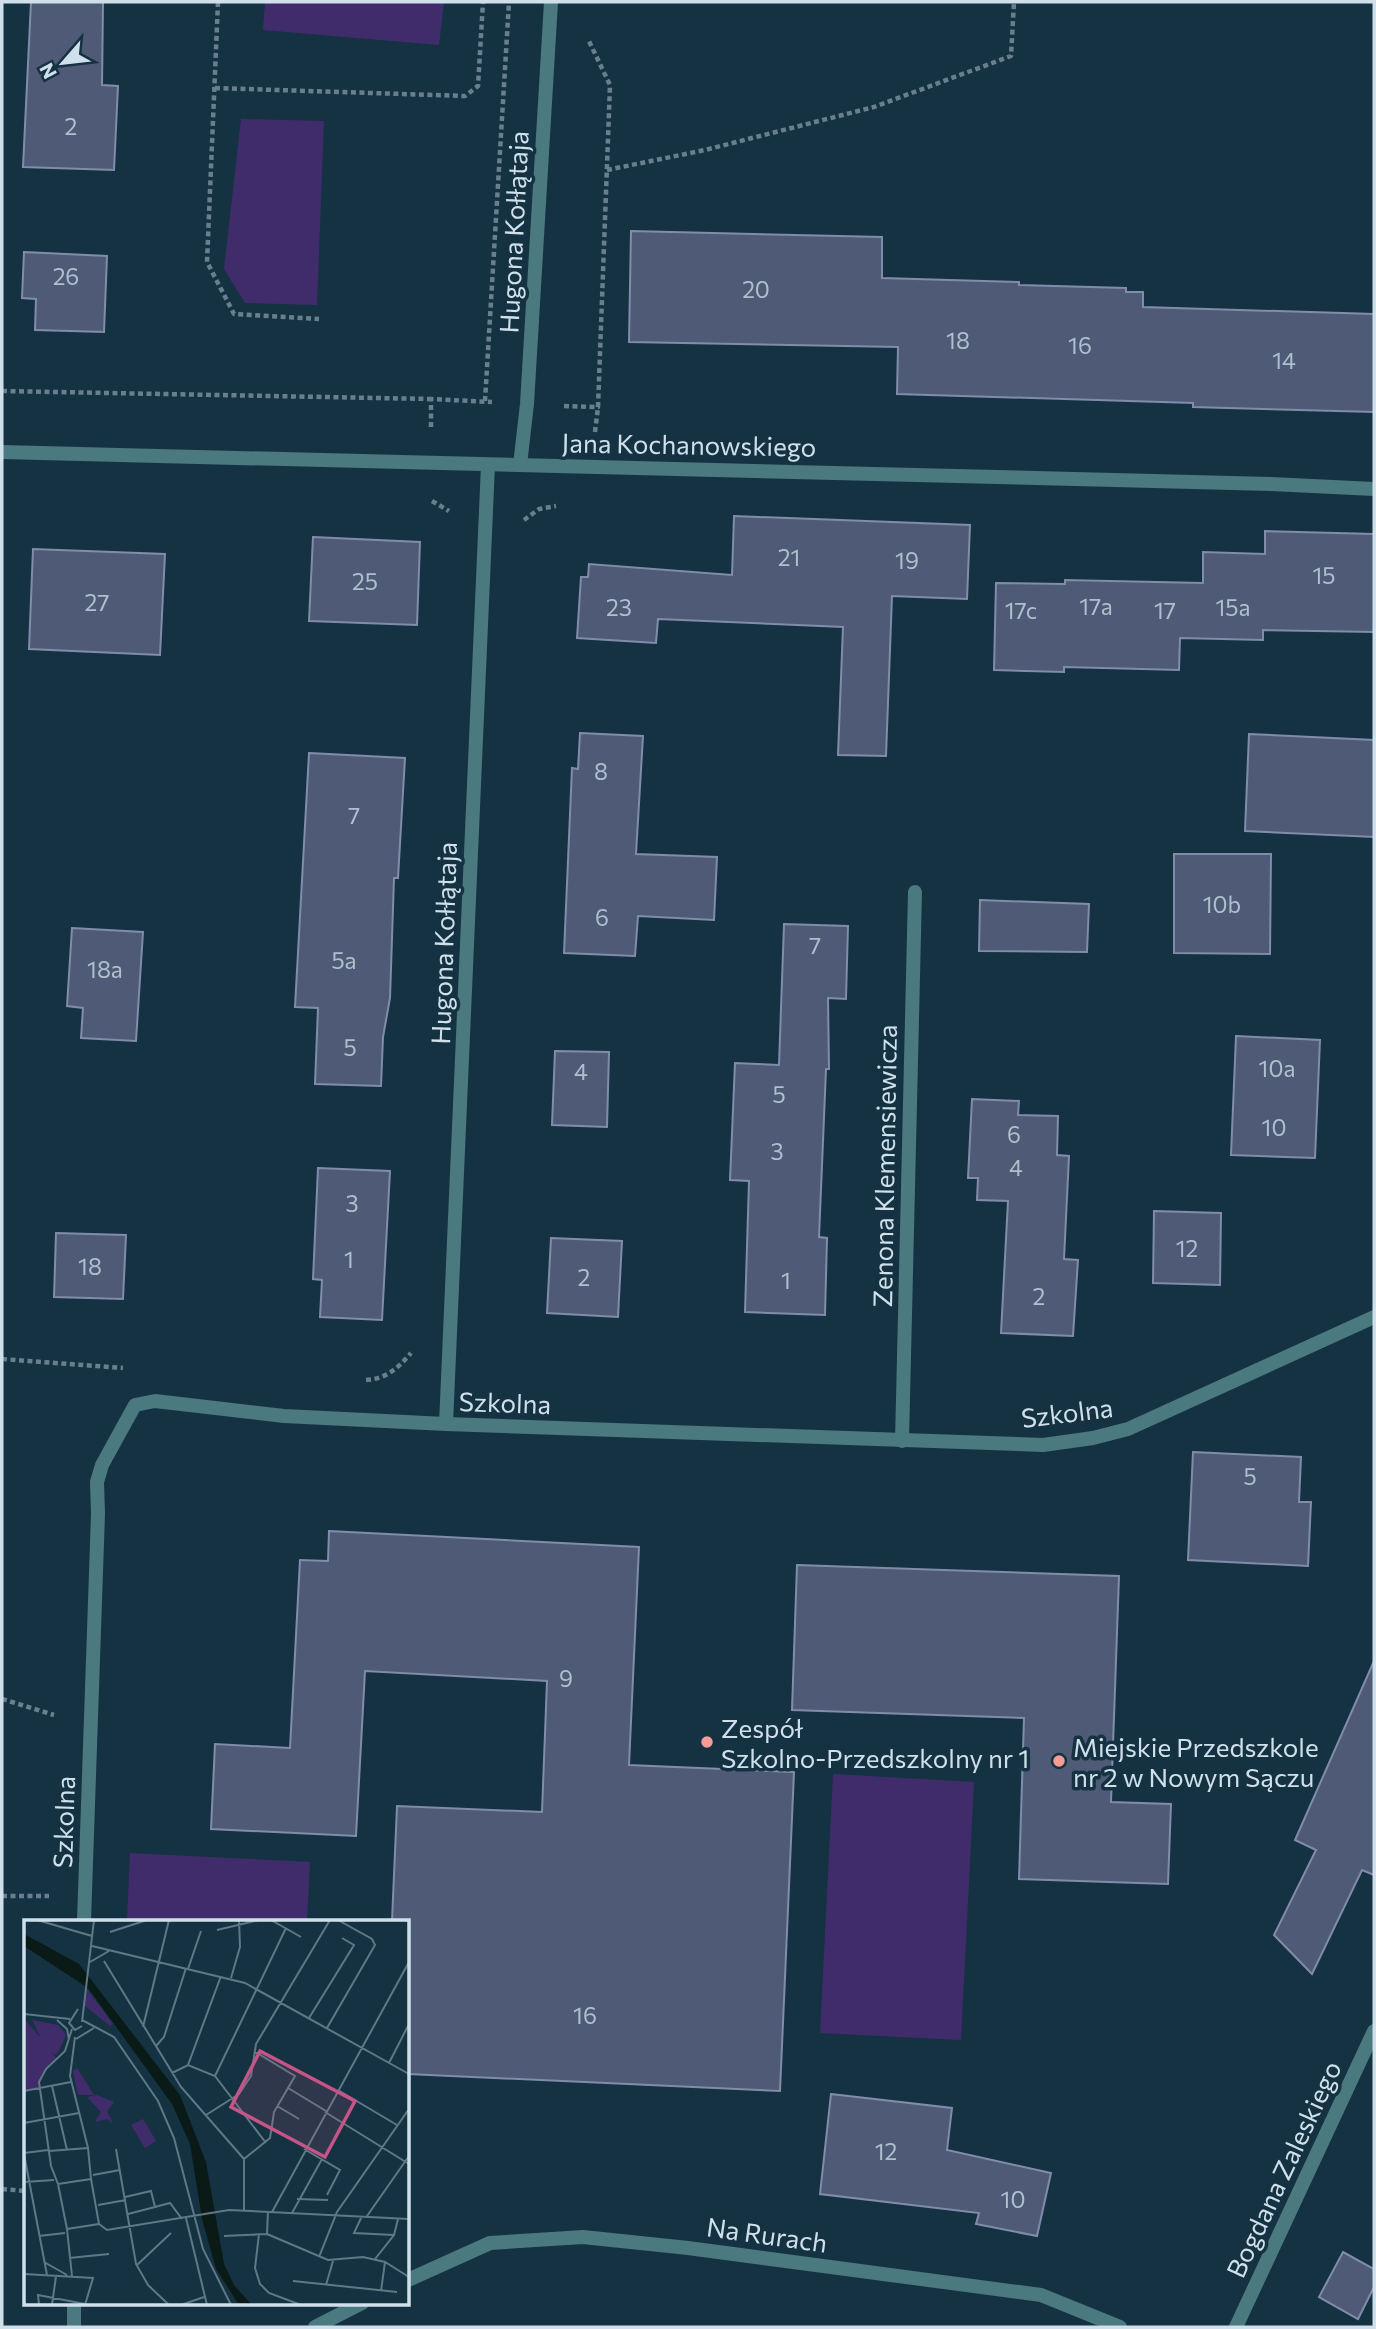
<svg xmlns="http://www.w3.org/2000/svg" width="1376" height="2329" viewBox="0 0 1376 2329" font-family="Commissioner,sans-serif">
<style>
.green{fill:#412c6b}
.building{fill:#4f5b76;stroke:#808caa;stroke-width:2}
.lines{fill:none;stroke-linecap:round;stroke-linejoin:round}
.path{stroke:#687f8e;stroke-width:4.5;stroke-dasharray:5 3.5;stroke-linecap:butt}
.street{stroke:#4a7980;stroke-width:14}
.poi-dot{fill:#f59c94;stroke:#153243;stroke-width:2.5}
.labels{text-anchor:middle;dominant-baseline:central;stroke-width:7;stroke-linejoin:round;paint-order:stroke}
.number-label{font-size:23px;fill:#afbfce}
.street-label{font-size:26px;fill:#cfe0eb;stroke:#153243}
.poi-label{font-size:26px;fill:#cfe0eb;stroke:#153243;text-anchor:start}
.inset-road{fill:none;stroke:#5f7886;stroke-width:2}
.view{fill:#c65486;fill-opacity:0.15;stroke:#c65486;stroke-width:3.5}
.inset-edge{fill:none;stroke:#cfe0eb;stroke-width:3.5}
</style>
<rect width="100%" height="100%" fill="#153243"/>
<!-- green -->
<g class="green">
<polygon points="265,2 444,2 439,45 263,30"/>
<polygon points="241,119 324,121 317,305 245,303 224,269"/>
<polygon points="833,1774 974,1782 961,2040 820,2033"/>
<polygon points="130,1853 310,1862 307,1921 127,1921"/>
</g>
<!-- building -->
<g class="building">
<polygon points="31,2 103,2 102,85 118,86 114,170 23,167"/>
<polygon points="631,231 882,237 882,278 1019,282 1019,285 1126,288 1126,292 1143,292 1143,307 1374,314 1374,412 1193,407 1193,403 897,394 898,347 629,342"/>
<polygon points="24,252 107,256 104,332 35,330 36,299 22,298"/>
<polygon points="734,516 970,525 967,599 892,596 886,756 838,755 843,627 658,619 656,643 577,638 581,577 588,577 589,564 732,575"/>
<polygon points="1265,531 1374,534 1374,632 1263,630 1263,640 1180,638 1179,670 1064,667 1064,672 994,670 996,583 1065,584 1065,580 1203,583 1203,552 1265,554"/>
<polygon points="313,537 420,542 417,625 309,621"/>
<polygon points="33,549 165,554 160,655 29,649"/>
<polygon points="580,733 643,736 636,854 717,857 714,920 638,916 635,956 564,953 572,768 578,769"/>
<polygon points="1249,734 1374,740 1374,837 1245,831"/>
<polygon points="309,753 405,758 398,878 394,878 390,998 383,1037 381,1086 315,1084 318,1008 295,1007"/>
<polygon points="1174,854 1271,854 1270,954 1174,953"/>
<polygon points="980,900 1089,904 1087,952 979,951"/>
<polygon points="784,924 848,926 846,999 828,998 829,1069 826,1069 819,1237 827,1238 825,1315 745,1312 749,1181 730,1180 735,1063 779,1065"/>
<polygon points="72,928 143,932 136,1041 81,1038 83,1008 67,1006"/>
<polygon points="1236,1036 1320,1040 1315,1158 1231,1155"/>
<polygon points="555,1051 609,1052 607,1127 552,1125"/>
<polygon points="972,1099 1019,1101 1018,1115 1058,1116 1057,1155 1069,1156 1064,1259 1078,1260 1073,1336 1001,1333 1008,1201 977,1200 978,1178 968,1178"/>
<polygon points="318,1168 390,1171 382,1320 320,1317 322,1280 313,1279"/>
<polygon points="1154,1211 1221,1213 1220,1285 1153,1283"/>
<polygon points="56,1233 126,1235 123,1299 54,1297"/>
<polygon points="551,1238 622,1241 618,1317 547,1313"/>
<polygon points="1193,1452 1301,1457 1299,1502 1311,1502 1308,1566 1188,1560"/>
<polygon points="329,1531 639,1547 629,1765 794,1772 780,2091 408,2074 408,1921 392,1921 397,1806 542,1812 547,1681 365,1671 356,1836 211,1829 215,1744 290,1748 300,1560 328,1561"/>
<polygon points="797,1565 1119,1576 1111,1802 1171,1804 1168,1884 1019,1879 1024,1718 792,1710"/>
<polygon points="1374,1661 1374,1875 1362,1870 1312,1974 1274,1935 1316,1850 1295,1840"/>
<polygon points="831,2094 952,2108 947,2150 1051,2173 1037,2236 976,2224 979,2213 820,2194"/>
<polygon points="1343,2252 1374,2269 1374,2287 1358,2319 1319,2297"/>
</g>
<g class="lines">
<!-- path -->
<g class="path">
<polyline points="218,2 207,262 234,314 319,319"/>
<polyline points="215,88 465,96 478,86 483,2"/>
<polyline points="607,170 705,150 874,107 1011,56 1014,2"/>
<polyline points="2,391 431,399"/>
<polyline points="485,401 509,2"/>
<polyline points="564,406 598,407 610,85 588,39"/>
<polyline points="431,427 431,399 492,402"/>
<polyline points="595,432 598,407"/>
<polyline points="432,501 449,511"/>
<polyline points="524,520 539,509 556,506"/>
<polyline points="2,1359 123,1368"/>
<path d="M366 1380C386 1379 398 1368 411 1353"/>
<polyline points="2,1699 54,1715"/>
<polyline points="2,1896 49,1896"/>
<polyline points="2,2189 26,2191"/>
</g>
<!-- street -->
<g class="street">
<polyline points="2,452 1271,484 1374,489"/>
<polyline points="520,465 527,404 551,2"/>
<polyline points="446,1424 488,465"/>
<polyline points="902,1441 915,892"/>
<polyline points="84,1921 98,1514 97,1482 102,1465 135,1405 155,1401 284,1416 446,1424 1043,1445 1093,1438 1128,1429 1374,1317"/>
<polyline points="408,2280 490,2243 583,2237 688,2248 1041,2295 1120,2327"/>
<polyline points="74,2327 74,2303"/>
<polyline points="315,2327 362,2303"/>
<polyline points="1236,2327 1374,2031"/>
</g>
</g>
<!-- markers -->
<g class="poi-dot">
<circle cx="707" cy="1742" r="7"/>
<circle cx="1059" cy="1761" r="7"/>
</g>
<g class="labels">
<!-- number labels -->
<g class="number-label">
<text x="71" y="126">2</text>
<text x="66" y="276">26</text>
<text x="756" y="289">20</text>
<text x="958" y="340">18</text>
<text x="1080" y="345">16</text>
<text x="1284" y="360">14</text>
<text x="789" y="557">21</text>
<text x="907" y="560">19</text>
<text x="1324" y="575">15</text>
<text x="365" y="581">25</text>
<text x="97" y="602">27</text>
<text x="1096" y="606">17a</text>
<text x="619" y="607">23</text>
<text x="1233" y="607">15a</text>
<text x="1021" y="610">17c</text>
<text x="1165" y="610">17</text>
<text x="601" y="771">8</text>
<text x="354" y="815">7</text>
<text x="1222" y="904">10b</text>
<text x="602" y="917">6</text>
<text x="815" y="945">7</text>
<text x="344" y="960">5a</text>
<text x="105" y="969">18a</text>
<text x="350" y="1047">5</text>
<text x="1277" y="1068">10a</text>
<text x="581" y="1071">4</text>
<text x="779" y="1094">5</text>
<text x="1274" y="1127">10</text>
<text x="1014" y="1134">6</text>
<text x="777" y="1151">3</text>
<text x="1016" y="1167">4</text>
<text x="352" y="1203">3</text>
<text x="1187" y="1248">12</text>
<text x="349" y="1259">1</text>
<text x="90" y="1266">18</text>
<text x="584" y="1277">2</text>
<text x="786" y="1280">1</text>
<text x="1039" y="1296">2</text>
<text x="1250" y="1476">5</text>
<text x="566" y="1678">9</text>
<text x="585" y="2015">16</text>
<text x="886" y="2151">12</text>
<text x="1013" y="2199">10</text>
</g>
<!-- street labels -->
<g class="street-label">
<text transform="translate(513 232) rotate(-87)">Hugona Kołłątaja</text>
<text transform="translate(689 444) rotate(1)">Jana Kochanowskiego</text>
<text transform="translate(443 943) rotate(-88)">Hugona Kołłątaja</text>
<text transform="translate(884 1166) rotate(-89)">Zenona Klemensiewicza</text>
<text transform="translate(505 1402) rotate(2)">Szkolna</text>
<text transform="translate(1067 1412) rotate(-7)">Szkolna</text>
<text transform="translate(63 1822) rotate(-88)">Szkolna</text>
<text transform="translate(1283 2169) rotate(-65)">Bogdana Zaleskiego</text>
<text transform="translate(767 2234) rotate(8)">Na Rurach</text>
</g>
<!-- poi labels -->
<g class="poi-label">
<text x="721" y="1727">Zespół<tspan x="721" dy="30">Szkolno-Przedszkolny nr 1</tspan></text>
<text x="1073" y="1746">Miejskie Przedszkole<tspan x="1073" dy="30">nr 2 w Nowym Sączu</tspan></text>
</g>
</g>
<!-- overview -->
<g transform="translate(24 1920)">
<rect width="385" height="385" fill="#153243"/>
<path d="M62 68 89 104 86 106 60 85ZM0 99 17 118 8 100 34 105 42 115 35 131 31 135 27 131 32 138 20 151 15 167 0 171ZM53 148 70 175H54L49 151ZM73 175 90 182 83 191 89 204 84 199 71 202 77 192 63 177ZM119 199 132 221 121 228 107 205Z" fill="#412c6b"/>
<path d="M0 14 55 44 156 175 182 242 200 344 210 365 228 385H215L192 349 178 299 166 224 148 184 64 68 0 26Z" fill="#0a1a16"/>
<path class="inset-road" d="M13 0 68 16M247 0 277 17M193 10 235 0M86 12 123 0M68 26 221 63 385 154M80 41 157 167 220 239V290M66 42 85 31M164 49 177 11M207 58 216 27 215 0M54 89 45 103 51 110 58 106M0 94 46 99M285 98 330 25 318 18M33 100 43 109 45 120M58 100 90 117 134 181 150 218 179 329 207 385M58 102 70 0M119 107 145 0M303 108 351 25 348 19 314 0M51 117 46 156 64 228 67 259M52 119 70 108M132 126 140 117 162 48M365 143 385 104M164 145 197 56M148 153 164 145 191 156 242 223M191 156 262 8M28 166 43 230M264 168 302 191M314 170 373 205M0 171 47 162M253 186 275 199M301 192 385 244M182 195 215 174 227 156 232 124 306 0M0 203 55 193M92 229 112 344 124 365 145 385M280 229 316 250 303 275M25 231 64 228M0 233 24 230M0 234 23 355M220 239 246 218 250 192 271 156 230 131M69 255 96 250M67 259 75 304 83 310 205 290 385 299M0 262 30 260M34 264 27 246 15 162 22 149 41 131 48 109M34 264 43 309M34 264 67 259M101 277 127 271 131 287 104 294M273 279 304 280M74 285 102 280M131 287 146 283 158 299M244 291 243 314 304 340 339 337 361 342 385 357M248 292 385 42M268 293 298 239M338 296 330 313 370 315M343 296 385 236M162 298 183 385M43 309 48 356M43 309 75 304M235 314 231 348 236 364 245 373 277 385M15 316 41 313M200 316 243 314M295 337 313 292 385 189M45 338 85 334M351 339 370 315 374 299M20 342 43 355M113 345 147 313M0 354 69 358 61 385M269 361 373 372M302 365 309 341M357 371 361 342M15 385 14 375 61 384M28 385 32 356M157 385 180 377"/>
<path class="view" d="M236 131 331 181 301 237 207 187Z"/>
<rect width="385" height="385" class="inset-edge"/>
</g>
<!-- border -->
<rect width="1376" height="2329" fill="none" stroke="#cfe0eb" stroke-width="7"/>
<!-- north arrow -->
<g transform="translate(63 63) rotate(242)" stroke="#153243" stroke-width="5" paint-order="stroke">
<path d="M0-5L12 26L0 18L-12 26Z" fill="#cfe0eb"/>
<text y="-10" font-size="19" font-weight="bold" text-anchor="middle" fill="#cfe0eb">N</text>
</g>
</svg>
